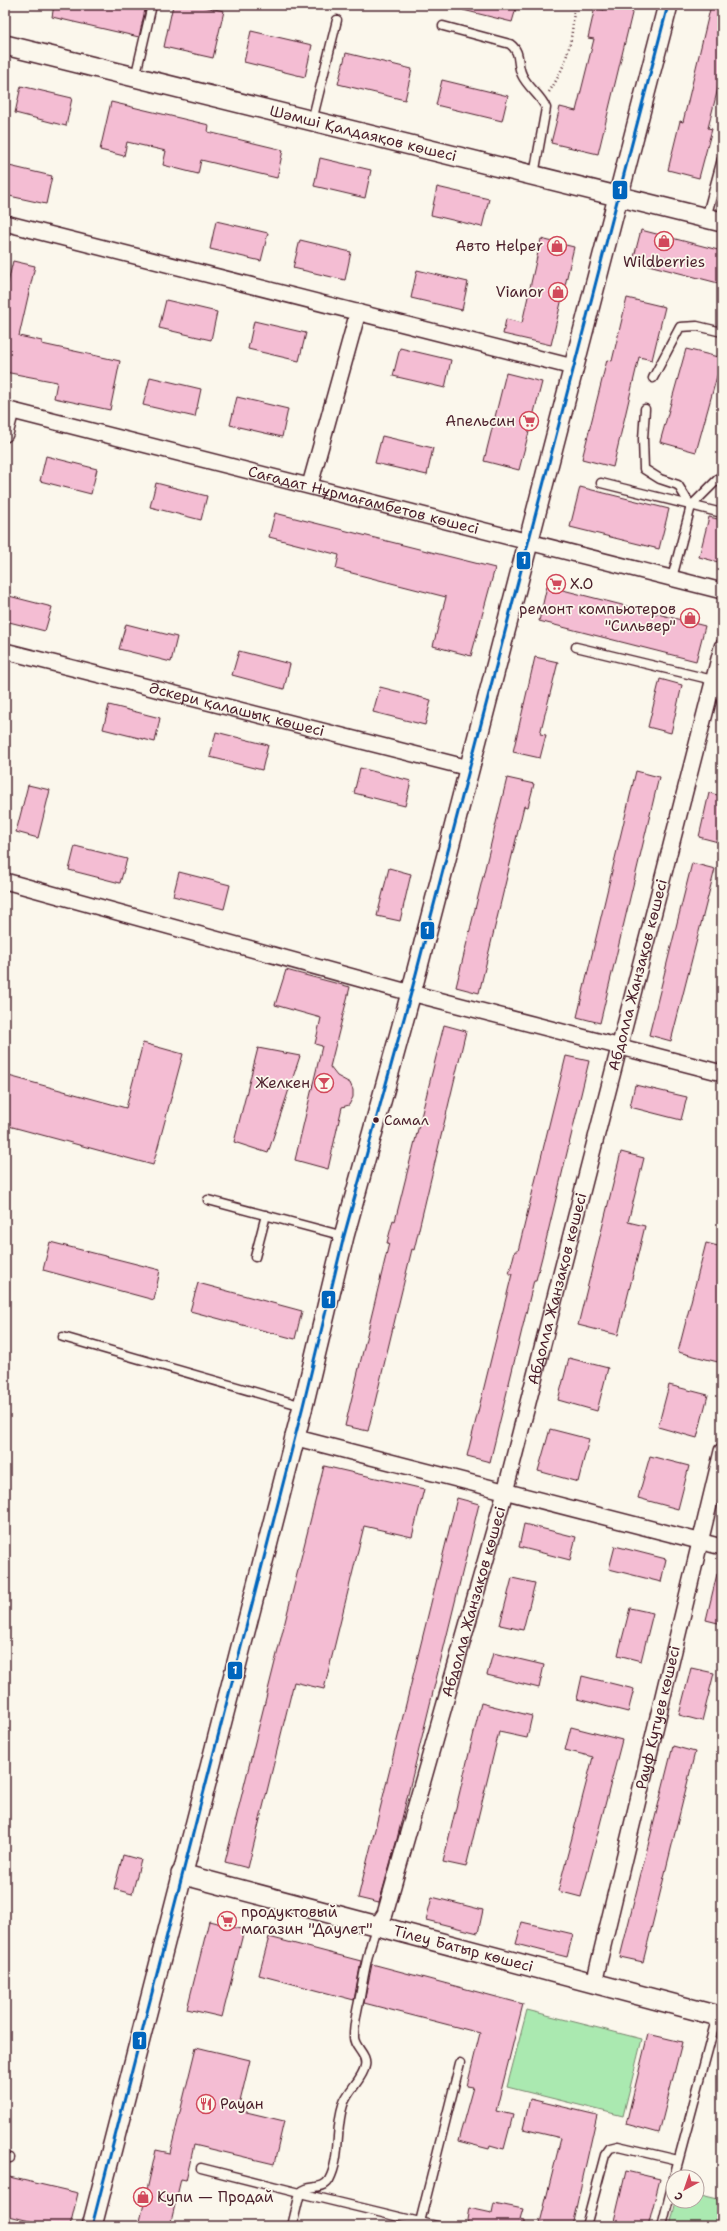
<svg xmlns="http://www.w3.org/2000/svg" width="727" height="2231" viewBox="0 0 727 2231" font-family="'Shantell Sans',sans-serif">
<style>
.green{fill:#aae9b0;stroke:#7a846e}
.building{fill:#f4bdd3;stroke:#4a1f2b}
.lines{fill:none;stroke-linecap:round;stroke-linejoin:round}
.service-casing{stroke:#4a1f2b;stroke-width:11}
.minor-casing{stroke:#4a1f2b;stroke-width:18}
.tertiary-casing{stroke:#4a1f2b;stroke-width:22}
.path{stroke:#4a1f2b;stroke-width:2.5;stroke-dasharray:1 3;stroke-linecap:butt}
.service{stroke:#fbf7ec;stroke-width:8}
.minor{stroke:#fbf7ec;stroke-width:15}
.tertiary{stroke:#fbf7ec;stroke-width:19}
.bus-1-casing{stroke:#fbf7ec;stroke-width:6}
.bus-1{stroke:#0065bd;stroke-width:3}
.bus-dot{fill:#4a1f2b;stroke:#fbf7ec;stroke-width:1.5}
.labels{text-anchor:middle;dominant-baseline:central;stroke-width:3.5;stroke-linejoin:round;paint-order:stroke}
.bus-label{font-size:14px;fill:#4a1f2b;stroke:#fbf7ec;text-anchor:start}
.street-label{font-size:15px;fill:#4a1f2b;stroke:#fbf7ec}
.poi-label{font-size:15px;fill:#4a1f2b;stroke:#fbf7ec;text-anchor:end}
.line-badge{stroke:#fbf7ec;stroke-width:1.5}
.badge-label{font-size:11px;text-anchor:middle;font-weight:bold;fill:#fff}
</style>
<rect width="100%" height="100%" fill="#fbf7ec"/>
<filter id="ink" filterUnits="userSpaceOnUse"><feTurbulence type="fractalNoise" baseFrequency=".025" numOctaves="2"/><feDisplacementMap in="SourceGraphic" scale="8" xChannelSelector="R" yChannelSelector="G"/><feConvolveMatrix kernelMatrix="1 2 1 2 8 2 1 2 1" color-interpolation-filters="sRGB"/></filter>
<g filter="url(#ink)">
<!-- green -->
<g class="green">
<polygon points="527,2010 642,2039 623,2116 507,2087"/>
<polygon points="697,2195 722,2201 722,2226 670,2226 676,2201 697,2201"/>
</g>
<!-- building -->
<g class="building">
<polygon points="54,5 146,5 139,37 52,17"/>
<polygon points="173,5 195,5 224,11 213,58 164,47"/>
<polygon points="464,5 517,5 512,22 463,10"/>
<polygon points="605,5 634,5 598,154 551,143 560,107 576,111 594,39 588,38 595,7 604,10"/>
<polygon points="711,5 722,5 722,72 708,128 712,129 699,178 668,170 680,121 683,122"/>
<polygon points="251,31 312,45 305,77 244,62"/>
<polygon points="346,53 412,69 405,100 338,84"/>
<polygon points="442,80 508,96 502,121 436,105"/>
<polygon points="21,86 72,98 66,126 15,113"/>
<polygon points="111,102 209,125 208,132 283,150 277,178 201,160 198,174 163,165 166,151 127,142 124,156 100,150"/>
<polygon points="320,158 371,170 365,198 314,186"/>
<polygon points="5,165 52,176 46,204 5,195"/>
<polygon points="437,187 489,199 482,227 431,215"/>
<polygon points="216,221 268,233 261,261 210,249"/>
<polygon points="641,230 722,251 722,284 633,261"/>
<polygon points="541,239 574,247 551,345 503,334 506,319 522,323"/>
<polygon points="300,240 351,252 345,280 293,268"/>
<polygon points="13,261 35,266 19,336 42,341 42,344 120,361 110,410 54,398 57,382 5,372 5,295"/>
<polygon points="417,270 468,282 462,310 411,298"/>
<polygon points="627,298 665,307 652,360 639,357 613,467 582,459 607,360 612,361"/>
<polygon points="166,300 217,312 211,340 159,328"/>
<polygon points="254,321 306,333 299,361 248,349"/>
<polygon points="400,348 451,360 445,388 393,376"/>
<polygon points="686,349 722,358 696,452 660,442"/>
<polygon points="506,373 542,382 519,470 484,461"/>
<polygon points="150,377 201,389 195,417 143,405"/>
<polygon points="237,397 288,409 282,437 230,425"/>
<polygon points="382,436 433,448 427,475 375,463"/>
<polygon points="46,456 97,469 91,494 40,481"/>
<polygon points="156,483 207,496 201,520 150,507"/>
<polygon points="580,487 669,509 659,549 570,527"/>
<polygon points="275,513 495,568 471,656 433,646 446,597 336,569 339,555 269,537"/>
<polygon points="709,517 722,520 722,563 699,557"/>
<polygon points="547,586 705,626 696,661 539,621"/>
<polygon points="5,595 52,607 45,631 5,621"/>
<polygon points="126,624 177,637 171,662 119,649"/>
<polygon points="239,651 290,664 284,689 232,675"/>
<polygon points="535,657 558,662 540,734 546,735 540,758 513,752"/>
<polygon points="660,679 682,685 671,733 648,727"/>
<polygon points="380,687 431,700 425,725 373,712"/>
<polygon points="109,705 160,718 155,742 103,729"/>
<polygon points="216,732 268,745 262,770 210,757"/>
<polygon points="360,768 411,781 405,806 354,793"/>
<polygon points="636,771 659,777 600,1023 577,1017"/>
<polygon points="507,778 534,784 528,807 524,806 479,993 456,987"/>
<polygon points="28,785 50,790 38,838 16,832"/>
<polygon points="709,793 722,796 722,843 699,837"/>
<polygon points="75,846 127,859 120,883 69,870"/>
<polygon points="692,863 715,869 671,1041 649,1035"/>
<polygon points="389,868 411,874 400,921 377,916"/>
<polygon points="179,872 230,885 224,909 173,896"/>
<polygon points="286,970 350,987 330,1067 337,1076 350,1083 353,1090 353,1097 349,1105 342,1107 328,1169 295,1160 322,1046 315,1044 321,1018 275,1005"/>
<polygon points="444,1025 466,1031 414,1250 412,1249 368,1431 345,1426 389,1243 387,1243 393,1220 395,1221"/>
<polygon points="143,1043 183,1054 153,1165 5,1125 5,1075 126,1108"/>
<polygon points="258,1048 300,1056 268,1153 234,1142"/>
<polygon points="566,1056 589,1061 542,1257 536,1280 534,1280 490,1462 467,1456 512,1274 509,1274 515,1251 518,1251"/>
<polygon points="635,1085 687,1097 681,1120 630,1107"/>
<polygon points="621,1152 644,1158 628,1222 645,1226 618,1335 578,1325"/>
<polygon points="50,1242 160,1270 154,1300 43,1270"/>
<polygon points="706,1243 722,1247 722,1345 718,1362 678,1352"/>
<polygon points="198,1283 302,1311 295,1339 190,1311"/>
<polygon points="569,1358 608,1368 597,1411 558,1400"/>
<polygon points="669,1385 708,1395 697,1438 658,1427"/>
<polygon points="550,1429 589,1439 578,1482 538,1471"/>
<polygon points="650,1456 689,1466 678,1509 638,1498"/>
<polygon points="324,1466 424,1489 412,1537 364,1526 324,1689 294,1682 248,1868 225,1862"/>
<polygon points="457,1498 479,1504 397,1839 379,1903 358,1898"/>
<polygon points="524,1524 576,1537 570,1560 519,1547"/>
<polygon points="615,1546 666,1559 661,1582 609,1569"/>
<polygon points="717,1574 722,1575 722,1624 706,1620"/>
<polygon points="512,1578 535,1583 523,1630 500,1625"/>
<polygon points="630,1608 653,1613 641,1661 618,1655"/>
<polygon points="493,1653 544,1665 539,1688 487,1675"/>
<polygon points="691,1668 714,1673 702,1721 679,1715"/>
<polygon points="582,1676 634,1689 628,1712 577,1699"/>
<polygon points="481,1703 532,1716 527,1738 499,1732 466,1867 443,1862"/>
<polygon points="571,1727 622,1740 581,1897 558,1891 593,1757 565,1750"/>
<polygon points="673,1746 695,1752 643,1962 620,1957"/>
<polygon points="123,1855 141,1860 132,1894 114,1889"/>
<polygon points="432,1897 483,1910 478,1933 426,1920"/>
<polygon points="209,1921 244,1930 222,2017 187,2009"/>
<polygon points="522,1922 573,1934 567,1957 516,1944"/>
<polygon points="269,1937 361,1961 354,2000 259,1975"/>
<polygon points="372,1964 523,2004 496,2111 513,2115 504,2149 490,2145 489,2149 458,2141 473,2087 467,2086 480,2033 364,2003"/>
<polygon points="648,2034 682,2042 659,2133 626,2124"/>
<polygon points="196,2047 250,2060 238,2110 284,2121 274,2164 194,2145 186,2180 181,2179 170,2226 139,2226 156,2150 170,2153"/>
<polygon points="530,2099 597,2115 572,2226 552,2226 540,2223 561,2138 523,2129"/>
<polygon points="626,2171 660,2179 648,2226 613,2226"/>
<polygon points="5,2176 78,2193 70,2226 50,2226 5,2215"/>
<polygon points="494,2203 523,2209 520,2219 524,2220 524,2226 466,2226 469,2208 492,2213"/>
</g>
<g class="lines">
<!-- service casing -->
<g class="service-casing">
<g id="service">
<path d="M443 26 510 44C522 53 516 63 522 75 528 88 541 95 546 108L534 175"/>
<polyline points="135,78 152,5"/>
<polyline points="312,121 337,20"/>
<polyline points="706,218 722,159"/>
<polyline points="653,378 680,327 697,326 722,332"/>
<polyline points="645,409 643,439 644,469 660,479 678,485 691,506 672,578"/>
<polyline points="601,483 722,513"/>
<polyline points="691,506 722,475"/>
<polyline points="576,647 713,680"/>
<polyline points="208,1200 344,1236"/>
<polyline points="255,1257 266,1215"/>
<polyline points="63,1337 303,1406"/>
<polyline points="5,2157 10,2158"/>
<polyline points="201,2168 300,2193 292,2226"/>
<polyline points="674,2177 717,2016"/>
<path d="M300 2193C308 2184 322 2191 329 2180 341 2158 335 2128 343 2105 347 2091 363 2079 365 2066 368 2054 353 2047 354 2036 354 2023 357 2010 360 1997 364 1973 368 1949 377 1926"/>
<polyline points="300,2193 420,2222 460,2063"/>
<polyline points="420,2222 437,2226"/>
<polyline points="586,2226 605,2155 610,2148 618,2146 678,2160"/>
<polyline points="662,2226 673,2182"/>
</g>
</g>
<!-- minor casing -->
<g class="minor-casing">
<g id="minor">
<polyline points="5,223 573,367"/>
<path id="s1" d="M5 409 722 591"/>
<polyline points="5,434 11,411"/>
<polyline points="310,485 358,312"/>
<path id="s2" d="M5 651 469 768"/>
<polyline points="5,881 411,993 722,1073"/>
<polyline points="293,1437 722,1547"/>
<path id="s3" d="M377 1926 385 1914 505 1492 722 647"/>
<path id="s4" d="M594 1983 722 1451"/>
</g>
</g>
<!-- tertiary casing -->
<g class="tertiary-casing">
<g id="tertiary">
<path id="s5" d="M5 45 722 222"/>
<path id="s6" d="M181 1874 722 2017"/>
<polyline points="92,2226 303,1406 344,1236 411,993 668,5"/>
</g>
</g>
<!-- path -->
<path class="path" d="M549 92C568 64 573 38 574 5"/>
<!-- service -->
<use href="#service" class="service"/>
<!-- minor -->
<use href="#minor" class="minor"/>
<!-- tertiary -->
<use href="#tertiary" class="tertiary"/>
<!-- bus-1 casing -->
<g class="bus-1-casing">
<polyline id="bus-1" points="92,2226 303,1406 344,1236 411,993 668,5"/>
</g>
<!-- bus-1 -->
<use href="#bus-1" class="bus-1"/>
</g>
</g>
<!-- icons -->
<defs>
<g id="shop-ring" transform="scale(1)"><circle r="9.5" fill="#fbf7ec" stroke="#d1495b" stroke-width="1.5"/><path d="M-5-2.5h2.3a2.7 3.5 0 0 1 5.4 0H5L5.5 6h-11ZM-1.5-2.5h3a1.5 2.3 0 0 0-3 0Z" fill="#d1495b"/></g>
<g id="supermarket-ring" transform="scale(1)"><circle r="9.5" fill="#fbf7ec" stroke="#d1495b" stroke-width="1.5"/><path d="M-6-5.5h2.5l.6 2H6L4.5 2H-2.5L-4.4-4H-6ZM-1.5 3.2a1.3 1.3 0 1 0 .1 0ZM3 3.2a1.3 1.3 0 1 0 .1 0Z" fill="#d1495b"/></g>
<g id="bar-ring" transform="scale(1)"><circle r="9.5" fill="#fbf7ec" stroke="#d1495b" stroke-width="1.5"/><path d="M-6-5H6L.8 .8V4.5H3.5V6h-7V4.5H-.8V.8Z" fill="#d1495b"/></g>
<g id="restaurant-ring" transform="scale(1)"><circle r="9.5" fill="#fbf7ec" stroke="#d1495b" stroke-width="1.5"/><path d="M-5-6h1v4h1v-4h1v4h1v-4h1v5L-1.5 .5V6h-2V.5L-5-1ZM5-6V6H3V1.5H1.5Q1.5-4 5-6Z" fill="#d1495b"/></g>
</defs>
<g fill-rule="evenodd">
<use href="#shop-ring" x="664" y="241"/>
<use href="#shop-ring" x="557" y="246"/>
<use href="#shop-ring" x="558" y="292"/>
<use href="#supermarket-ring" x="529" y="421"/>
<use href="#supermarket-ring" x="556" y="584"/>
<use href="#shop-ring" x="690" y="618"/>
<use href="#bar-ring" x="324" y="1083"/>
<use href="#supermarket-ring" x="227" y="1921"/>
<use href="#restaurant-ring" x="206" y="2104"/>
<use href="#shop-ring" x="143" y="2197"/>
</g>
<!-- markers -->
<circle class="bus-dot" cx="376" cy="1120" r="3.5"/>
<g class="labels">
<!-- bus labels -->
<g class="bus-label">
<text x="384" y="1120">Самал</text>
</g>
<!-- street labels -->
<g class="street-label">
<text stroke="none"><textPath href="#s5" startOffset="369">Шәмші Қалдаяқов көшесі</textPath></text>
<text stroke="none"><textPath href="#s1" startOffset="370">Сағадат Нұрмағамбетов көшесі</textPath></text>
<text stroke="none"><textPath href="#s2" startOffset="239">Әскери қалашық көшесі</textPath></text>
<text stroke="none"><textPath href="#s3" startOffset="987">Абдолла Жанзақов көшесі</textPath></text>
<text stroke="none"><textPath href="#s3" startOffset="663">Абдолла Жанзақов көшесі</textPath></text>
<text stroke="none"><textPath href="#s3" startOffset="339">Абдолла Жанзақов көшесі</textPath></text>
<text stroke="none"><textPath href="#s4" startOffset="273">Рауф Кутуев көшесі</textPath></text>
<text stroke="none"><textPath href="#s6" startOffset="292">Тілеу Батыр көшесі</textPath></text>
</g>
<!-- poi labels -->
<g class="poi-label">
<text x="543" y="246">Авто Helper</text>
<text x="664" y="262" text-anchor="middle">Wildberries</text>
<text x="544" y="292">Vianor</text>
<text x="515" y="421">Апельсин</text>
<text x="570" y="584" text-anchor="start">X.O</text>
<text x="676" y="609">ремонт компьютеров<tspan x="676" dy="17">"Сильвер"</tspan></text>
<text x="310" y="1083">Желкен</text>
<text x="241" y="1912" text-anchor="start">продуктовый<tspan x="241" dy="17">магазин "Даулет"</tspan></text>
<text x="220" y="2104" text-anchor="start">Рауан</text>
<text x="157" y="2197" text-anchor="start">Купи — Продай</text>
</g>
</g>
<g class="line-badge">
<rect x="612" y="180" width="16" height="20" rx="4" fill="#0065bd"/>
<rect x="516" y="551" width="15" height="19" rx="4" fill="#0065bd"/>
<rect x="420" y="921" width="15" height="19" rx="4" fill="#0065bd"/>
<rect x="321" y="1290" width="15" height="19" rx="4" fill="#0065bd"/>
<rect x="227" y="1661" width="16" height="19" rx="4" fill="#0065bd"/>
<rect x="132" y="2031" width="15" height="19" rx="4" fill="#0065bd"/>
</g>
<g class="badge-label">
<text x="620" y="194">1</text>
<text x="524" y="564">1</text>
<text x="427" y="934">1</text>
<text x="329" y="1304">1</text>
<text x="235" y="1674">1</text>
<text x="140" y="2045">1</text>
</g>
<!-- margin -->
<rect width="727" height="2231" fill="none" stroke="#fbf7ec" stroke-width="20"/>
<rect x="10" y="10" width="707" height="2211" fill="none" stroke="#4a1f2b" stroke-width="1.5" filter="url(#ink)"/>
<!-- north arrow -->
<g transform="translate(685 2189) rotate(220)"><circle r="19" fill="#fbf7ec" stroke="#b4a19f"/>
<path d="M0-3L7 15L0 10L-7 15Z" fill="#d1495b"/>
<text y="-6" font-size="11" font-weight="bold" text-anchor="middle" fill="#4a1f2b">С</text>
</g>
</svg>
